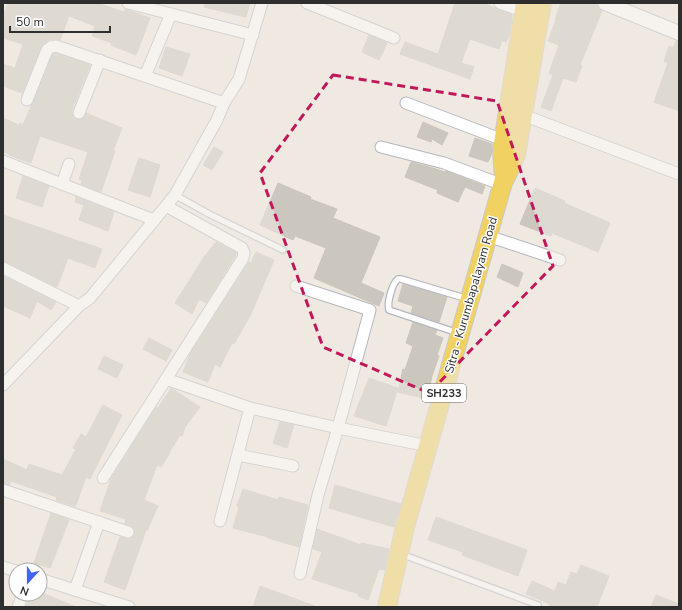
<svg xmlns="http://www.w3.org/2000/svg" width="682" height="610" viewBox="0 0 682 610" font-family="'Nunito Sans',sans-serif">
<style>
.building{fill:#cbc7bf;stroke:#cbc5ba}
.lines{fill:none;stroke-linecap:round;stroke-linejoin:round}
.service-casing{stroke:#b4b7c1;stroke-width:8}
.minor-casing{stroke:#b4b7c1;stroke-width:13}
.tertiary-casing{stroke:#b4b7c1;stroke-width:16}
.primary-casing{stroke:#c9c9c9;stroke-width:20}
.service{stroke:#fff;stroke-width:5.5}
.minor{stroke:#fff;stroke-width:11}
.tertiary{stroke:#fff;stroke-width:14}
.primary{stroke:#f2d163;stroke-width:18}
.marked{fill:none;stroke:#c2185b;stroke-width:3;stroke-dasharray:8 5;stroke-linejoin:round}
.labels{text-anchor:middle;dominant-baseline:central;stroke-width:3;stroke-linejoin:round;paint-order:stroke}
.shield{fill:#fff;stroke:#6d6d6d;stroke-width:1}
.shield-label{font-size:11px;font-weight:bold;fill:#2e2e2e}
.street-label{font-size:12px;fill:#2e2e2e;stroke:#fff}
</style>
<rect width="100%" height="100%" fill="#efe9e1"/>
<!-- building -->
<g class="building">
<polygon points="8,3 97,3 124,12 125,9 133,12 150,18 136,55 111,45 112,43 92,36 95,26 69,16 60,40 55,39 49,40 41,47 22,93 3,86 3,64 15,68 23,44 3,38 3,17"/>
<polygon points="205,3 250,3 246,17 204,7"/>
<polygon points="455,3 483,3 512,15 510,33 506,42 502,41 499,49 470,39 461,63 474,67 470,79 400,54 405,42 438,54"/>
<polygon points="561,3 592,3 597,5 599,8 602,11 580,65 582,66 576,82 563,78 551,111 541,107 553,75 549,73 559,45 548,41 556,20 555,19"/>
<polygon points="369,35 387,43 379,60 362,52"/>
<polygon points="676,41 679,41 679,111 654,102 668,63 664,61 669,46 673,48"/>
<polygon points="166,47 190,54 182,76 159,68"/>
<polygon points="56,53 90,65 72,110 72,114 74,118 80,120 84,118 86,113 122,128 113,151 115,151 101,192 81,184 82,180 79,179 88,152 40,136 31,163 9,155 9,154 3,152 3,118 19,125 20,123 23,125 53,54"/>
<polygon points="423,122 448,133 442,145 432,139 431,142 417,137"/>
<polygon points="475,138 492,144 492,153 488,162 469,156"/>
<polygon points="214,147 223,152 212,170 203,165"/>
<polygon points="139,158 160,165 150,197 128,190"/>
<polygon points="411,162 433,168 445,172 446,171 485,186 482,194 465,187 458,202 437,193 438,190 405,177"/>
<polygon points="23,176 49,186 42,207 16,198"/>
<polygon points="278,183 311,197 310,199 337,209 333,218 380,237 361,283 384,293 379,306 314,278 326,248 295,236 293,240 260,225"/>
<polygon points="535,188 565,201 564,203 610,223 598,252 552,233 551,236 520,224"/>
<polygon points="76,197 114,212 108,231 79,220 84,205 75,202"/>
<polygon points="3,215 102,249 95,268 68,258 57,287 3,261"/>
<polygon points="216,242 236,253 236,255 206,303 199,299 192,314 175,303 204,257"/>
<polygon points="256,252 274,260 251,314 234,344 232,343 220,367 215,364 208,382 183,372 191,352 249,262 251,263"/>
<polygon points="502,264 523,273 518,287 497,277"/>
<polygon points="3,276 56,302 51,310 37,301 30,318 3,306"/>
<polygon points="403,284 447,297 439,322 411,313 413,306 398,301"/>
<polygon points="413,322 437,330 435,335 443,338 437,355 439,356 432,376 427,399 398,392 403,369 405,370 413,346 406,343"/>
<polygon points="149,338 172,350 166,361 143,349"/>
<polygon points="104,356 123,365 117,378 98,369"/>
<polygon points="369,378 398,388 386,426 354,416"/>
<polygon points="171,388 200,407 185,427 182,436 180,435 169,453 170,453 161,467 157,465 144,500 158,506 147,531 146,530 125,590 104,582 120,537 130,539 134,535 135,530 133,527 125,524 126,519 100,511 111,479 156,407 158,408"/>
<polygon points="103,405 122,415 90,479 86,477 76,505 74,506 56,500 57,497 11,481 9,485 3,483 3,459 27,470 29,464 62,475 76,449 73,448 81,434 86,437"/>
<polygon points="280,422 294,425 287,448 273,443"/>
<polygon points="335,485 401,504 394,527 329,508"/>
<polygon points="243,489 278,500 279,497 308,505 299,547 268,538 268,537 233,528 239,507 237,506"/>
<polygon points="51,513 69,520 50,568 34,563"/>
<polygon points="436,517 527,550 518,576 462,555 463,552 428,540"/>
<polygon points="317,529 361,545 361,543 389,549 385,570 379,569 368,600 358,596 359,594 312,579 322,552 313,549"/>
<polygon points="581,565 609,576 597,607 549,607 550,604 526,594 532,581 555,591 558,582 566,585 571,572 577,574"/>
<polygon points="260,586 315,606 315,607 253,607"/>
<polygon points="32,594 45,594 76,607 26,607"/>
<polygon points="656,595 679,604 679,607 651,607"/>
</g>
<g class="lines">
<!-- service casing -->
<g class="service-casing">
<g id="service">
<polyline points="175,195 209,214 283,250"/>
<path d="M458 333 389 310C387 302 392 284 398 279H401L468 299"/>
<polyline points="401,554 538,605"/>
</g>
</g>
<!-- minor casing -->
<g class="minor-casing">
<g id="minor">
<polyline points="128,3 253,35"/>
<polyline points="307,3 394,38"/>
<polyline points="500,3 524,12"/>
<polyline points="145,76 171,14"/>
<polyline points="27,100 47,50 51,47 56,46 224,103"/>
<polyline points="406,103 503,140"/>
<polyline points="79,113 100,60"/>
<polyline points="523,115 679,174"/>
<polyline points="381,147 444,163 503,185"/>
<polyline points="3,161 154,220"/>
<polyline points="62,184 69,164"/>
<polyline points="488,236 560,260"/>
<polyline points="3,268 79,306"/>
<polyline points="296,286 370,310 338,428 318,495 300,574"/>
<polyline points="166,379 250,408 338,428 428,446"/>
<polyline points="3,385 79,306 90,298 175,195 217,120 224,103 239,79 262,3"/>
<polyline points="238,455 293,466"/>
<polyline points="103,478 243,258 244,253 242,248 166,206"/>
<polyline points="3,490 128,532"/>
<polyline points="220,521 250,408"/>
<polyline points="3,567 16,571"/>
<polyline points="40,579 129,607"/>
<polyline points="75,590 99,522"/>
<polyline points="18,607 23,594"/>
</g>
</g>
<!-- tertiary casing -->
<g class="tertiary-casing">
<polyline id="tertiary" points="605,3 679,33"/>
</g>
<!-- primary casing -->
<g class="primary-casing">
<g id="primary">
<polyline points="505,179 516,155 542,3"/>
<polyline points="387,607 405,527 504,179 502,150 525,3"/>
</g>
</g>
<!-- service -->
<use href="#service" class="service"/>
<!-- minor -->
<use href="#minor" class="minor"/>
<!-- tertiary -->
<use href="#tertiary" class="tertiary"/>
<!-- primary -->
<use href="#primary" class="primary"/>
</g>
<!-- marked area -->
<path d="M0 0H682V610H0ZM333 75 497 101 553 266 429 393 323 347 260 173Z" fill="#efe9e1" fill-opacity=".55" fill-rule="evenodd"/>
<path class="marked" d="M333 75 497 101 553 266 429 393 323 347 260 173Z"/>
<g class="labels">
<!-- shield labels -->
<rect class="shield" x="422" y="384" width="44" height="18" rx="3"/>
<g class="shield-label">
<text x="444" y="393">SH233</text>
</g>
<!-- street labels -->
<g class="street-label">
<text transform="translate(471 295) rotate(-74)">Sitra - Kurumbapalayam Road</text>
</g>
</g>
<!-- border -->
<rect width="682" height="610" fill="none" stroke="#2e2e2e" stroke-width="8"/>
<!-- north arrow -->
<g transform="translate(28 582) rotate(201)"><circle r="19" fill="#ffffff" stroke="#ababab"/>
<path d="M0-3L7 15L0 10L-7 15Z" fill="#4264fb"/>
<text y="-6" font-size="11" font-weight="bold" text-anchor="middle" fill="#2e2e2e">N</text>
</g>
<!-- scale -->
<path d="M10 26v6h100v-6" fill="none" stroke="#2e2e2e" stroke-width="2"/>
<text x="16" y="26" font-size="12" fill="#2e2e2e" stroke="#ffffff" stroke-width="3" paint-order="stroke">50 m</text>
</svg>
